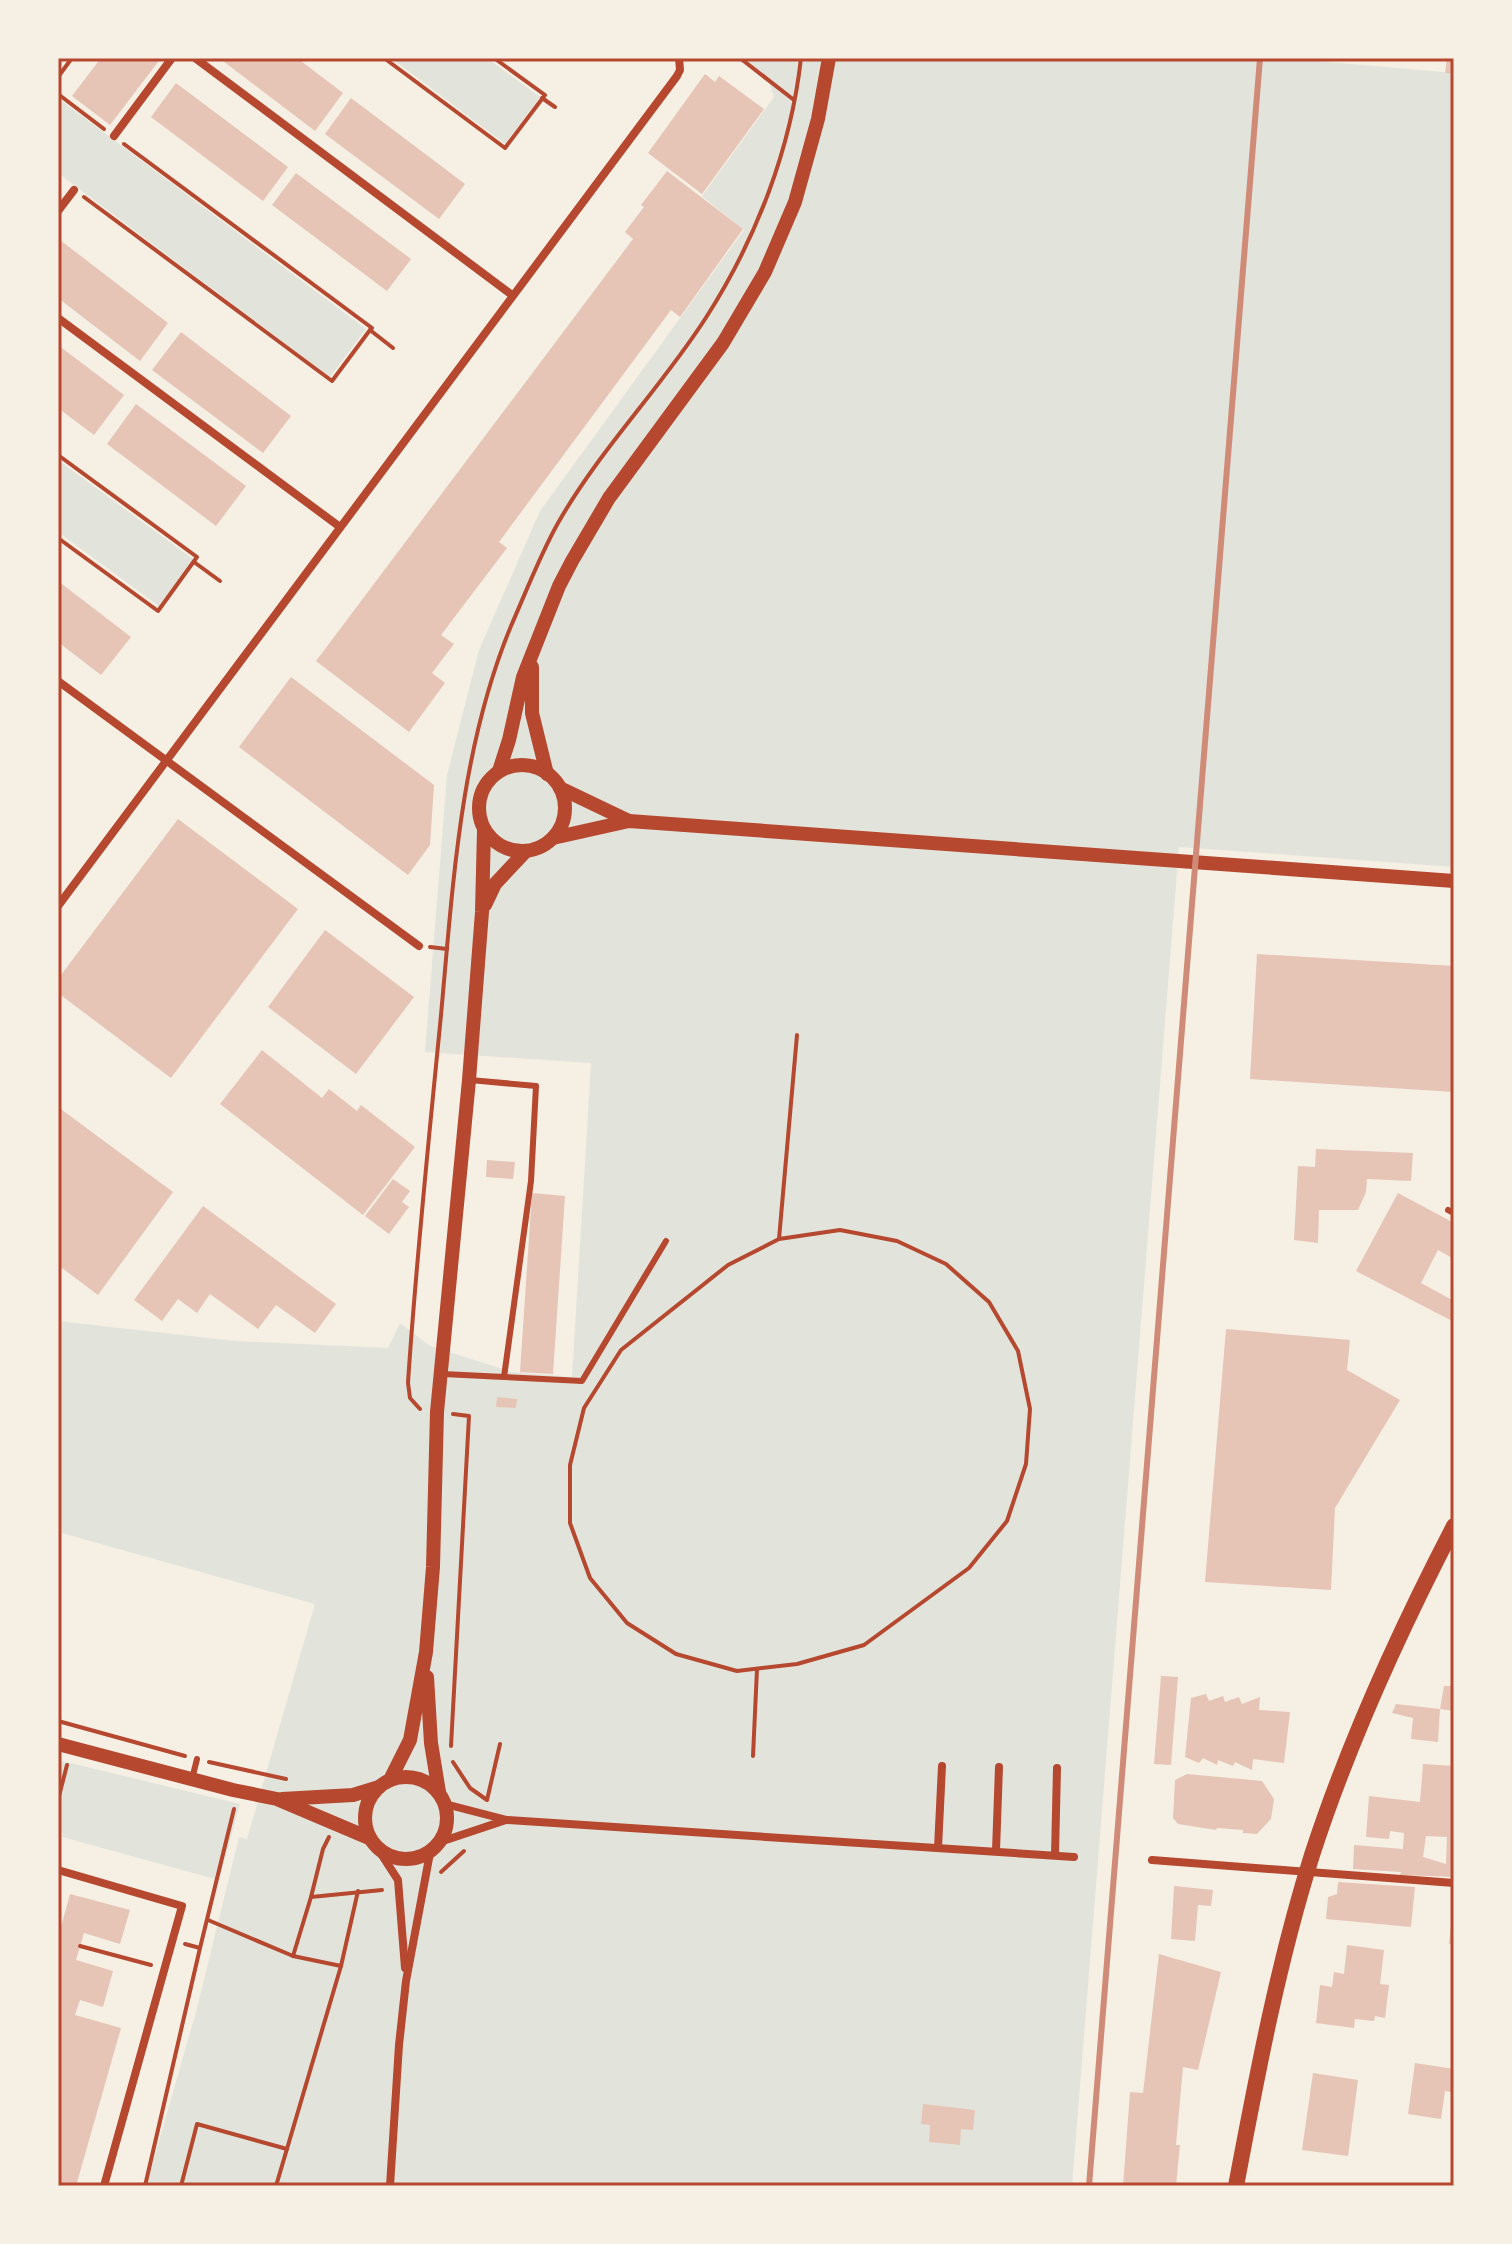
<svg xmlns="http://www.w3.org/2000/svg" width="1512" height="2244" viewBox="0 0 1512 2244" font-family="'DM Sans',sans-serif">
<style>
.green{fill:#e2e4dc}
.building{fill:#e6c5b7;fill-rule:evenodd}
.lines{fill:none;stroke-linecap:round;stroke-linejoin:round}
.path{stroke:#b5482f;stroke-width:4}
.service{stroke:#b5482f;stroke-width:6}
.minor{stroke:#b5482f;stroke-width:8}
.tertiary{stroke:#b5482f;stroke-width:14}
.secondary{stroke:#b5482f;stroke-width:16}
.rail{stroke:#cf8b77;stroke-width:6}
.neatline{fill:none;stroke:#b5482f;stroke-width:3}
</style>
<rect width="100%" height="100%" fill="#f6efe4"/>
<!-- green -->
<g class="green">
<polygon points="391,58 487,58 540,97 505,144"/>
<polygon points="735,58 1283,58 1454,73 1454,867 1179,847 1072,2186 146,2186 196,2012 239,1837 247,1839 315,1604 58,1532 58,1321 235,1341 388,1348 400,1323 430,1346 512,1372 572,1377 591,1063 425,1052 447,775 479,650 540,511 744,230 702,196 774,97 769,83"/>
<polygon points="58,98 366,329 330,377 58,173"/>
<polygon points="58,460 193,559 159,606 58,532"/>
<polygon points="58,1760 240,1804 219,1880 62,1837 63,1833 58,1831"/>
</g>
<!-- building -->
<g class="building">
<polygon points="101,58 161,58 110,125 72,96"/>
<polygon points="219,58 297,58 343,93 315,131"/>
<polygon points="1447,58 1454,58 1454,74 1445,73"/>
<polygon points="705,74 715,82 719,76 764,109 702,194 648,153"/>
<polygon points="176,83 288,167 263,201 151,117"/>
<polygon points="351,98 465,184 439,219 325,134"/>
<polygon points="667,171 743,229 680,317 671,310 499,542 507,548 441,635 454,644 432,673 445,683 409,732 316,661 633,239 625,232 644,207 641,205"/>
<polygon points="296,173 411,259 387,291 272,205"/>
<polygon points="60,240 168,323 140,361 58,298"/>
<polygon points="181,332 291,416 263,453 152,370"/>
<polygon points="58,345 124,395 94,435 58,408"/>
<polygon points="136,404 246,486 216,526 107,444"/>
<polygon points="58,581 131,637 101,675 58,642"/>
<polygon points="291,677 434,785 430,845 408,875 239,747"/>
<polygon points="178,819 298,909 171,1078 58,993 58,979"/>
<polygon points="325,930 414,997 356,1074 268,1007"/>
<polygon points="1257,954 1454,966 1454,1092 1250,1079"/>
<polygon points="262,1050 322,1098 329,1089 357,1111 361,1105 415,1147 363,1215 220,1104"/>
<polygon points="58,1107 173,1192 98,1295 58,1265"/>
<polygon points="1316,1149 1413,1153 1411,1181 1367,1179 1366,1192 1358,1210 1319,1210 1318,1243 1294,1240 1298,1166 1315,1167"/>
<polygon points="487,1160 515,1162 513,1179 486,1177"/>
<polygon points="393,1179 410,1191 402,1202 409,1207 389,1234 365,1216"/>
<polygon points="532,1193 565,1196 553,1374 520,1372"/>
<polygon points="1398,1193 1454,1223 1454,1259 1438,1250 1421,1283 1454,1301 1454,1322 1356,1271"/>
<polygon points="203,1206 336,1304 315,1333 276,1305 258,1329 210,1294 197,1313 178,1299 162,1321 134,1300"/>
<polygon points="1226,1329 1350,1340 1347,1370 1400,1400 1335,1508 1331,1590 1205,1582"/>
<polygon points="497,1397 517,1399 516,1408 496,1407"/>
<polygon points="1161,1676 1178,1677 1171,1765 1154,1764"/>
<polygon points="1444,1686 1454,1686 1454,1711 1440,1709"/>
<polygon points="1206,1694 1209,1701 1223,1696 1225,1702 1239,1697 1242,1704 1260,1697 1259,1710 1290,1712 1284,1763 1253,1759 1252,1770 1235,1762 1233,1766 1218,1760 1217,1765 1203,1758 1199,1763 1185,1757 1191,1698"/>
<polygon points="1396,1704 1440,1709 1438,1742 1411,1739 1413,1718 1392,1713"/>
<path d="M1423 1764 1454 1766V1877L1400 1875 1401 1872 1353 1869 1354 1845 1403 1849 1404 1833 1390 1831 1389 1839 1366 1837 1369 1796 1420 1802ZM1426 1836 1447 1837 1446 1864 1423 1857Z"/>
<polygon points="1187,1774 1262,1781 1274,1799 1271,1819 1257,1834 1243,1833 1243,1830 1217,1828 1216,1830 1178,1824 1173,1818 1175,1780"/>
<polygon points="1338,1882 1415,1887 1411,1927 1326,1919 1328,1897 1337,1894"/>
<polygon points="1174,1886 1213,1890 1211,1906 1198,1905 1195,1941 1171,1939"/>
<polygon points="70,1894 130,1910 120,1944 84,1933 76,1960 113,1971 103,2007 80,2000 75,2015 121,2028 76,2186 58,2186 58,1938"/>
<polygon points="1452,1915 1454,1915 1454,1944 1449,1944"/>
<polygon points="1347,1945 1384,1950 1380,1984 1389,1985 1385,2018 1375,2016 1374,2021 1355,2019 1354,2028 1316,2023 1320,1985 1332,1987 1334,1972 1344,1974"/>
<polygon points="1159,1954 1221,1972 1198,2070 1183,2067 1176,2145 1180,2145 1176,2186 1123,2186 1130,2092 1143,2093"/>
<polygon points="1415,2063 1454,2069 1451,2092 1445,2091 1441,2119 1408,2114"/>
<polygon points="1313,2073 1358,2080 1348,2156 1302,2150"/>
<polygon points="923,2104 975,2110 973,2130 961,2129 960,2145 929,2142 930,2125 921,2124"/>
</g>
<g class="lines">
<!-- path -->
<g class="path">
<polyline points="384,58 505,148 545,95 494,58"/>
<polyline points="740,58 794,100"/>
<polyline points="58,77 72,58"/>
<polyline points="58,94 104,129"/>
<polyline points="542,98 555,107"/>
<polyline points="84,197 332,381 370,330 372,328 124,144"/>
<polyline points="370,330 393,348"/>
<polyline points="58,455 197,557 158,611 58,538"/>
<polyline points="194,562 220,581"/>
<polyline points="430,947 447,949"/>
<polygon points="840,1230 897,1241 946,1264 989,1302 1018,1351 1030,1409 1026,1464 1007,1521 969,1568 864,1645 797,1664 737,1671 676,1654 627,1623 590,1578 570,1523 570,1465 584,1408 621,1350 728,1265 779,1239"/>
<polyline points="779,1239 797,1035"/>
<path d="M420 1409 410 1398 408 1383C416 1260 429 1138 441 1015 453 885 460 749 511 626 526 592 540 555 558 523 600 449 662 387 707 316 756 239 791 149 801 58"/>
<polyline points="58,1721 185,1756"/>
<polyline points="451,1746 469,1416 453,1414"/>
<polyline points="753,1756 757,1669"/>
<polyline points="209,1762 286,1779"/>
<polyline points="453,1762 470,1788 487,1800 500,1744"/>
<polyline points="58,1800 67,1765"/>
<polyline points="329,1837 323,1849 311,1897 382,1890"/>
<polyline points="441,1872 464,1851"/>
<polyline points="208,1920 293,1956 341,1966 358,1891"/>
<polyline points="185,1944 200,1948 234,1809"/>
<polyline points="80,1946 151,1965"/>
<polyline points="293,1956 311,1897"/>
<polyline points="145,2186 200,1948"/>
<polyline points="181,2186 197,2124 287,2149"/>
<polyline points="276,2186 341,1966"/>
</g>
<!-- service -->
<g class="service">
<polyline points="1448,1210 1454,1213"/>
<polyline points="443,1374 504,1377 531,1181 536,1086 470,1080"/>
<polyline points="504,1377 582,1381 666,1241"/>
<polyline points="192,1779 197,1759"/>
</g>
<!-- minor -->
<g class="minor">
<polyline points="195,58 512,295"/>
<polyline points="114,136 172,58"/>
<polyline points="58,211 74,190"/>
<polyline points="58,318 340,527"/>
<polyline points="58,681 419,946"/>
<polyline points="58,906 677,76 680,70 679,58"/>
<polyline points="445,1804 507,1820 1074,1857"/>
<polyline points="440,1842 506,1820"/>
<polyline points="938,1848 942,1766"/>
<polyline points="378,1849 398,1880 405,1968"/>
<polyline points="996,1851 999,1767"/>
<polyline points="1055,1855 1057,1768"/>
<polyline points="1152,1860 1454,1883"/>
<polyline points="58,1870 182,1906 104,2186"/>
<polyline points="390,2186 399,2045 406,1981 430,1853"/>
</g>
<!-- tertiary -->
<g class="tertiary">
<polyline points="532,667 532,713 547,774"/>
<circle cx="522" cy="808" r="43"/>
<polyline points="499,771 509,740 523,677 559,586 572,561 609,498 723,343 765,272 795,202 818,119 829,58"/>
<polyline points="560,788 629,821"/>
<polyline points="553,838 629,821 1454,881"/>
<polyline points="485,905 495,884 525,852"/>
<polyline points="427,1677 431,1743 439,1792"/>
<polyline points="58,1744 233,1790 277,1799 369,1838"/>
<circle cx="406" cy="1818" r="41"/>
<polyline points="390,1780 410,1740 426,1652 433,1567 437,1412 469,1080 482,912 484,830"/>
<polyline points="282,1799 353,1795 379,1787"/>
</g>
<!-- secondary -->
<path class="secondary" d="M1236 2186C1257 2075 1278 1963 1312 1855 1349 1741 1399 1632 1454 1526"/>
<!-- rail -->
<polyline class="rail" points="1089,2186 1260,58"/>
</g>
<!-- border -->
<rect width="1512" height="2244" fill="none" stroke="#f6efe4" stroke-width="120"/>
<rect x="60" y="60" width="1392" height="2124" class="neatline"/>
</svg>
